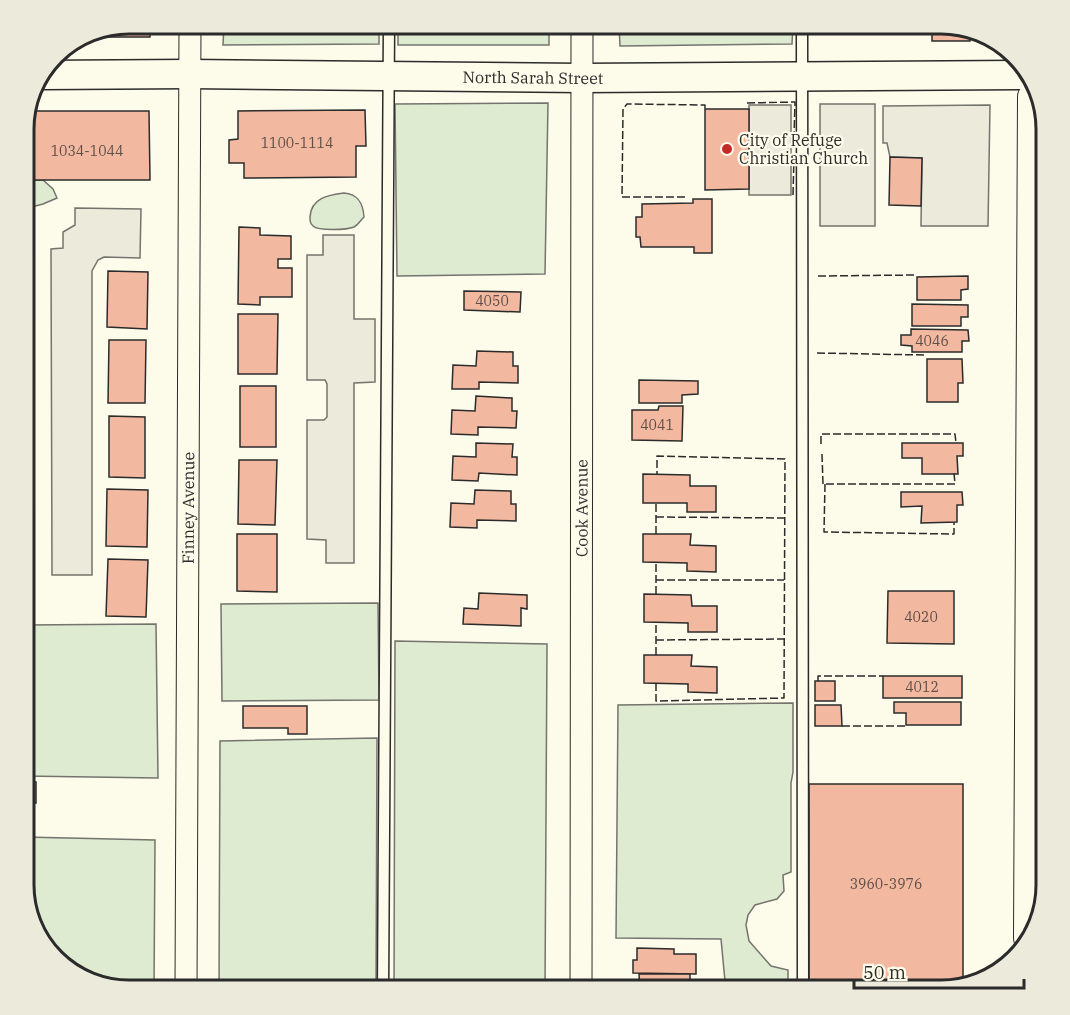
<svg xmlns="http://www.w3.org/2000/svg" width="1070" height="1015" viewBox="0 0 1070 1015" font-family="'IBM Plex Serif',serif">
<style>
.green{fill:#deebd1;stroke:#74746e;stroke-width:1.5}
.parking{fill:#eceadb;stroke:#74746e;stroke-width:1.5}
.building{fill:#f2b8a0;stroke:#2b2b2b;stroke-width:1.5}
.lines{fill:none;stroke-linecap:round;stroke-linejoin:round}
.lane-casing{stroke:#2b2b2b;stroke-width:13}
.street-casing{stroke:#2b2b2b;stroke-width:23}
.secondary-casing{stroke:#2b2b2b;stroke-width:31}
.primary-casing{stroke:#2b2b2b;stroke-width:34}
.lane{stroke:#fdfbea;stroke-width:10}
.street{stroke:#fdfbea;stroke-width:21}
.secondary{stroke:#fdfbea;stroke-width:28}
.primary{stroke:#fdfbea;stroke-width:32}
.fence{stroke:#2b2b2b;stroke-width:1.5;stroke-dasharray:8 3;stroke-linecap:butt}
.poi-dot{fill:#c62828;stroke:#fdfbea;stroke-width:2}
.labels{text-anchor:middle;dominant-baseline:central;stroke-width:4.5;stroke-linejoin:round;paint-order:stroke}
.number-label{font-size:14px;fill:#5d4e48}
.street-label{font-size:16px;fill:#2b2b2b;stroke:#fdfbea}
.poi-label{font-size:16px;fill:#2b2b2b;stroke:#fdfbea;text-anchor:start}
.rim{fill:none;stroke:#2b2b2b;stroke-width:3}
</style>
<rect width="100%" height="100%" fill="#fdfbea"/>
<!-- green -->
<g class="green">
<polygon points="224,24 379,24 379,44 223,45"/>
<rect x="398" y="24" width="151" height="21"/>
<polygon points="619,24 793,24 792,44 620,46"/>
<polygon points="548,103 545,274 397,276 395,104"/>
<polygon points="24,180 43,180 53,189 57,198 43,204 24,209"/>
<path d="M344 193C358 194 363 203 364 217 361 220 358 225 354 227 347 230 318 231 313 226 310 223 310 221 310 217 311 198 328 195 344 193Z"/>
<polygon points="378,603 379,700 222,701 221,604"/>
<polygon points="156,624 158,778 24,776 24,625"/>
<polygon points="395,641 547,644 545,991 394,991"/>
<polygon points="793,703 793,772 791,783 791,872 783,875 784,891 777,899 755,905 748,915 746,925 749,941 771,966 788,970 788,991 731,991 725,981 721,939 616,938 618,705"/>
<polygon points="377,738 376,991 219,991 220,741"/>
<polygon points="24,837 155,840 154,991 129,991 89,983 55,960 24,892"/>
</g>
<!-- parking -->
<g class="parking">
<rect x="820" y="104" width="55" height="122"/>
<rect x="749" y="105" width="42" height="90"/>
<polygon points="990,105 988,226 921,226 922,158 890,157 887,143 883,143 883,106"/>
<polygon points="75,208 141,209 140,258 104,257 98,260 92,271 92,575 52,575 51,249 63,248 63,232 75,225"/>
<polygon points="323,235 354,235 354,319 375,319 375,382 354,383 354,563 326,563 326,540 307,539 307,420 324,420 327,417 327,384 325,380 307,380 307,255 323,255"/>
</g>
<!-- building -->
<g class="building">
<polygon points="129,24 150,24 150,37 94,37"/>
<polygon points="932,24 947,24 970,34 970,41 932,41"/>
<polygon points="705,109 749,109 749,189 705,190"/>
<polygon points="365,110 366,146 356,146 356,177 244,178 244,163 229,163 229,140 238,139 238,111"/>
<polygon points="27,111 149,111 150,180 24,180 24,122"/>
<polygon points="890,157 922,158 921,206 889,205"/>
<polygon points="693,199 712,199 712,253 694,253 694,247 641,247 640,237 636,237 636,217 642,217 642,204 693,203"/>
<polygon points="239,227 260,228 260,235 291,236 291,259 278,259 278,268 292,268 292,297 260,297 260,305 238,304"/>
<rect x="24" y="231" width="6" height="70"/>
<polygon points="108,271 148,272 147,329 107,327"/>
<polygon points="968,276 968,289 961,290 961,300 917,300 917,277"/>
<polygon points="464,291 521,292 520,312 464,310"/>
<polygon points="912,304 968,305 968,317 961,317 961,326 912,326"/>
<polygon points="238,314 278,314 277,374 238,374"/>
<polygon points="24,315 33,315 32,372 24,372"/>
<polygon points="911,329 968,330 969,341 962,341 962,352 912,352 912,346 901,345 901,335 911,335"/>
<polygon points="109,340 146,340 145,403 108,403"/>
<polygon points="477,351 513,352 513,366 518,366 518,383 479,382 479,389 452,389 453,365 476,366"/>
<polygon points="927,359 962,359 963,383 958,383 958,402 927,402"/>
<polygon points="639,380 698,381 698,394 682,395 682,403 639,403"/>
<rect x="240" y="386" width="36" height="61"/>
<polygon points="24,387 28,387 28,448 24,447"/>
<polygon points="476,396 512,398 512,411 517,411 516,428 478,427 478,435 451,434 452,410 475,411"/>
<polygon points="659,406 683,406 682,441 632,440 632,410 658,410"/>
<polygon points="109,416 145,417 145,478 109,477"/>
<polygon points="476,443 513,444 512,457 517,457 517,475 479,473 478,481 452,480 453,456 476,457"/>
<polygon points="902,443 963,443 963,456 957,456 958,474 922,474 922,458 902,458"/>
<polygon points="24,460 31,460 30,517 24,517"/>
<polygon points="239,460 277,460 275,525 238,524"/>
<polygon points="643,474 690,475 690,486 716,486 716,512 687,512 687,503 643,503"/>
<polygon points="107,489 148,490 147,547 106,546"/>
<polygon points="475,490 511,491 511,504 516,504 516,521 477,520 477,528 450,527 451,503 474,504"/>
<polygon points="901,492 962,492 963,505 957,505 957,522 921,523 922,506 901,507"/>
<polygon points="24,527 28,527 29,591 24,591"/>
<polygon points="237,534 277,534 277,592 237,591"/>
<polygon points="643,534 691,534 690,545 716,546 716,572 687,571 687,563 643,562"/>
<polygon points="108,559 148,560 146,617 106,616"/>
<polygon points="888,591 954,591 954,644 887,643"/>
<polygon points="479,593 527,595 527,609 521,608 521,626 463,624 464,608 478,609"/>
<polygon points="644,594 691,595 692,606 717,606 717,632 688,632 688,623 644,622"/>
<polygon points="644,655 692,655 691,666 717,667 717,693 688,692 688,684 644,683"/>
<rect x="883" y="676" width="79" height="22"/>
<rect x="815" y="681" width="20" height="20"/>
<polygon points="894,702 961,702 961,725 906,725 906,713 894,713"/>
<polygon points="815,705 841,705 842,726 815,726"/>
<polygon points="243,706 307,706 307,734 288,734 288,728 243,728"/>
<rect x="24" y="782" width="12" height="21"/>
<polygon points="809,784 963,784 963,984 947,991 809,991"/>
<polygon points="637,948 674,949 674,954 696,954 696,974 633,973 633,960 637,960"/>
<polygon points="639,974 690,974 690,991 640,991"/>
</g>
<g class="lines">
<!-- lane casing -->
<g class="lane-casing">
<g id="lane">
<polyline points="802,24 803,991"/>
<polyline points="383,991 389,24"/>
</g>
</g>
<!-- street casing -->
<g class="street-casing">
<g id="street">
<path id="s1" d="M186 991 190 24"/>
<path id="s2" d="M581 991 582 24"/>
</g>
</g>
<!-- secondary casing -->
<g class="secondary-casing">
<g id="secondary">
<path id="s3" d="M41 75 190 74 582 78 1024 75"/>
</g>
</g>
<!-- primary casing -->
<g class="primary-casing">
<polyline id="primary" points="1030,938 1034,97"/>
</g>
<!-- lane -->
<use href="#lane" class="lane"/>
<!-- street -->
<use href="#street" class="street"/>
<!-- secondary -->
<use href="#secondary" class="secondary"/>
<!-- primary -->
<use href="#primary" class="primary"/>
<!-- fence -->
<g class="fence">
<polyline points="747,103 795,102 794,137"/>
<polyline points="793,195 794,155"/>
<polyline points="685,197 622,197 623,109 627,104 705,105 705,109"/>
<polyline points="818,276 916,275"/>
<polyline points="817,353 924,355"/>
<polyline points="821,444 821,434 955,434 956,443"/>
<polyline points="822,454 823,484 955,484 954,473"/>
<polyline points="825,484 824,532 954,534 954,522"/>
<polyline points="656,517 784,518"/>
<polyline points="656,534 656,503"/>
<polyline points="656,580 784,580"/>
<polyline points="656,594 656,562"/>
<polyline points="656,640 784,639"/>
<polyline points="656,655 656,623"/>
<polyline points="818,681 818,676 883,676"/>
<polyline points="656,683 656,701 784,698 785,459 657,456 657,475"/>
<polyline points="842,726 905,726"/>
</g>
</g>
<!-- markers -->
<circle class="poi-dot" cx="727" cy="149" r="6"/>
<g class="labels">
<!-- number labels -->
<g class="number-label">
<text x="297" y="143">1100-1114</text>
<text x="87" y="151">1034-1044</text>
<text x="492" y="301">4050</text>
<text x="932" y="341">4046</text>
<text x="657" y="425">4041</text>
<text x="921" y="617">4020</text>
<text x="922" y="687">4012</text>
<text x="886" y="884">3960-3976</text>
</g>
<!-- street labels -->
<g class="street-label">
<text stroke="none"><textPath href="#s3" startOffset="492">North Sarah Street</textPath></text>
<text stroke="none"><textPath href="#s1" startOffset="483">Finney Avenue</textPath></text>
<text stroke="none"><textPath href="#s2" startOffset="483">Cook Avenue</textPath></text>
</g>
<!-- poi labels -->
<g class="poi-label">
<text x="739" y="140">City of Refuge<tspan x="739" dy="18">Christian Church</tspan></text>
</g>
</g>
<!-- crop -->
<path d="M0 0H1070V1015H0ZM129 34H941A95 95 0 0 1 1036 129V885A95 95 0 0 1 941 980H129A95 95 0 0 1 34 885V129A95 95 0 0 1 129 34Z" fill="#eceadb" fill-rule="evenodd"/>
<path class="rim" d="M129 34H941A95 95 0 0 1 1036 129V885A95 95 0 0 1 941 980H129A95 95 0 0 1 34 885V129A95 95 0 0 1 129 34Z"/>
<!-- scale -->
<path d="M854 979v9h170v-9" fill="none" stroke="#2b2b2b" stroke-width="3"/>
<text x="863" y="979" font-size="18" fill="#2b2b2b" stroke="#fdfbea" stroke-width="4.5" paint-order="stroke">50 m</text>
</svg>
